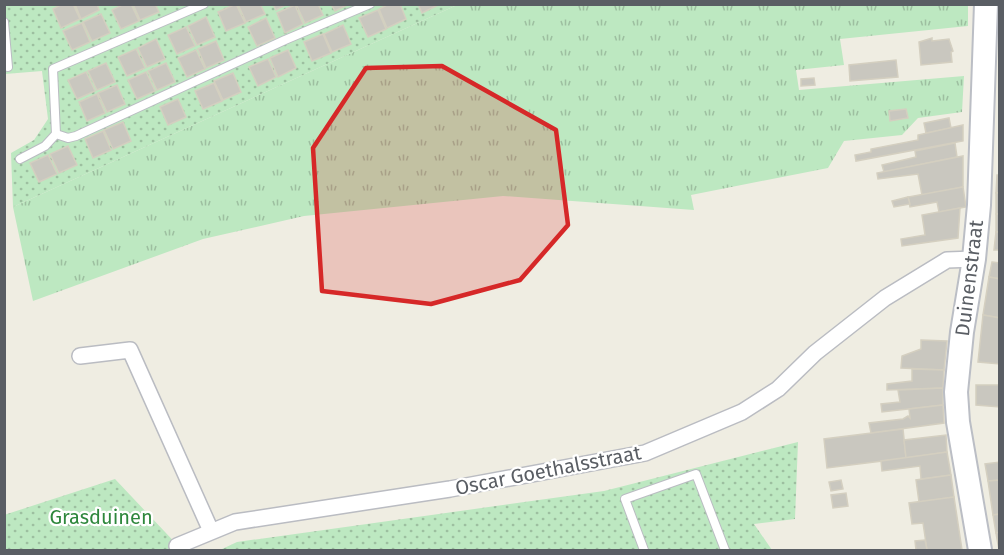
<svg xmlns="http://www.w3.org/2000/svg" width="1004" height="555" viewBox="0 0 1004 555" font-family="'Fira Sans',sans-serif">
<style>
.grass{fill:url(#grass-tufts)}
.park{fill:url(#park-dots)}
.building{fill:#c9c7bf;stroke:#d4cfc0;stroke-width:1.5}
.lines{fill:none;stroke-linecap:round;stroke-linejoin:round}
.lane-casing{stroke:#babcc2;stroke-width:10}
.street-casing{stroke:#babcc2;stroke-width:18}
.secondary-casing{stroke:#bbbec5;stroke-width:26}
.lane{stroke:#fff;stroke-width:8}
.street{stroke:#fff;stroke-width:15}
.secondary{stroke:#fff;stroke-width:22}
.marked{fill:#d62828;fill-opacity:0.2;stroke:#d62828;stroke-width:4.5;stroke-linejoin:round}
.labels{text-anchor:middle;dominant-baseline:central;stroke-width:4.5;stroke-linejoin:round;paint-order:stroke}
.street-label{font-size:20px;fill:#5a5e64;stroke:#fff}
.park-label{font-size:20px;fill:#2e873c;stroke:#fff}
</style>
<defs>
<pattern id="grass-tufts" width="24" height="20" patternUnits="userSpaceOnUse" patternTransform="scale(1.5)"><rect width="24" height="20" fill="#bde8c1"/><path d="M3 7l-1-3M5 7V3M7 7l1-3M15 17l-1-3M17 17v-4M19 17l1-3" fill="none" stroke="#9dbfa0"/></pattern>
<pattern id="park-dots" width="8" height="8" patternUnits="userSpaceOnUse" patternTransform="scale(1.5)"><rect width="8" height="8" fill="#bde8c1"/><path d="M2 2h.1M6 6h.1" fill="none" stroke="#9dbfa0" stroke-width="1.8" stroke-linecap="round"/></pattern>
</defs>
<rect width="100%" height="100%" fill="#efede2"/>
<!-- grass -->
<polygon class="grass" points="457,5 968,5 968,26 840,39 844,65 796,70 799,90 964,76 962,112 918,118 902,135 844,141 828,168 691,195 694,210 503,196 304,216 203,239 33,301 13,207"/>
<!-- park -->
<g class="park">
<polygon points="4,5 457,5 13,207 11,153 34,140 48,119 42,71 5,74"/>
<polygon points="798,442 795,519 754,524 772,550 220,550 237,542 604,491"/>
<polygon points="115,479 182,550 5,550 4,515"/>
</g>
<!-- building -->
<g class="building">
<polygon points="62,4 73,4 80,19 61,28 53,9"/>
<polygon points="75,4 97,4 99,10 81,19"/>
<polygon points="124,4 131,4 139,21 121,29 112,10"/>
<polygon points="133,4 155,4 159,12 140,20"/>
<polygon points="236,4 245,23 226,31 218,12"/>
<polygon points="238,4 260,4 265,14 246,22"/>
<polygon points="273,4 287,4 276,10"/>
<polygon points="296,4 318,4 323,15 305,23"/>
<polygon points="331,4 349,4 335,11"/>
<polygon points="389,4 400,4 406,19 387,28 379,9"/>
<polygon points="418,4 440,4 422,13"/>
<polygon points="295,5 303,24 285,33 277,13"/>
<polygon points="378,10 386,29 368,37 359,18"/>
<polygon points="101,14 110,33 92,41 83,22"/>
<polygon points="206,17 215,37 197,45 188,26"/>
<polygon points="266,18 275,38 257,46 248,27"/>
<polygon points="82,23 90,42 72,50 63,31"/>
<polygon points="343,25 351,44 332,52 324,34"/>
<polygon points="186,27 195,46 177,54 168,35"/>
<polygon points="323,34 331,53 312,61 304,42"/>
<polygon points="932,38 932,41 949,39 953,51 951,52 952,62 921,65 919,42"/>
<polygon points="156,39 165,59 147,67 138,48"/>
<polygon points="216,41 224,60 206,68 198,49"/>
<polygon points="136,49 145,68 127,76 118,57"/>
<polygon points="196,50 205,69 187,77 178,58"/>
<polygon points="288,50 296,68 278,77 270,58"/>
<polygon points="268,59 276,77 258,86 249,67"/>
<polygon points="896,60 898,77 850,81 849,65"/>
<polygon points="106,63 115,82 97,90 88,71"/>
<polygon points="166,63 175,82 157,90 148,71"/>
<polygon points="86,72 95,91 77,99 68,80"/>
<polygon points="146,72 155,91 137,99 128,80"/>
<polygon points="233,73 241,92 223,100 214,81"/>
<polygon points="814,78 815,85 801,86 801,79"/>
<polygon points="214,83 222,101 203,109 195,91"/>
<polygon points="117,85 125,104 107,112 98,93"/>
<polygon points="97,94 105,113 87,121 79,102"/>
<polygon points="178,99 186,117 168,125 160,107"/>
<polygon points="906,109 908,118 890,121 889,111"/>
<polygon points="949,118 951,128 926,133 924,123"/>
<polygon points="123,122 131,141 113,149 104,130"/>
<polygon points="963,125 963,141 856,161 855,155 871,152 871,149 918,140 918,135"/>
<polygon points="103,131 111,150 93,158 85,139"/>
<polygon points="955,143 957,157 884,172 882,165 916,157 915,151"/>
<polygon points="68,146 77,165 59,173 50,154"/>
<polygon points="48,155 57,174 39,182 30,163"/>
<polygon points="963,156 963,187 922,195 918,174 878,179 877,173"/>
<polygon points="997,175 1000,175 1000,193 996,193"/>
<polygon points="963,187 966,207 939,212 937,202 910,207 908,197"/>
<rect x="996" y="193" width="4" height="21"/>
<polygon points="908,197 910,204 894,207 892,201"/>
<polygon points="960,208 958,238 902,246 901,239 925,235 922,215"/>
<rect x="996" y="214" width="4" height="18"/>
<polygon points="996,232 1000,232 1000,250 994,250"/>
<polygon points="992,262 1000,263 1000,279 989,277"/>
<polygon points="989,277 1000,279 1000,318 983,315"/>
<polygon points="983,315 1000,318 1000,364 978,362"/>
<polygon points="921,340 947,341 944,370 901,368 902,356 921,349"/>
<polygon points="912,369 944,370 943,388 887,390 887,384 912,381"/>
<polygon points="976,385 1000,385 1000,407 976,405"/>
<polygon points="943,388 943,405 882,412 881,404 900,402 898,390"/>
<polygon points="943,405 944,423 871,433 869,423 903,419 908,416 910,418 909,409"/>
<polygon points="903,429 906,458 827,468 824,439"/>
<polygon points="946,435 947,452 906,458 904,440"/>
<polygon points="947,452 951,475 921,479 920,466 882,471 881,461"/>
<polygon points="1000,462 1000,480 988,481 985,464"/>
<polygon points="951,475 954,497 919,502 916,480"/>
<polygon points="841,480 843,489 831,491 829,482"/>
<polygon points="1000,480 1000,514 993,515 988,481"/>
<polygon points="846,493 848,506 833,508 831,495"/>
<polygon points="954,497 962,550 927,550 923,523 912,524 909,503"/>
<polygon points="1000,514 1000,532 996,533 993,515"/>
<polygon points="1000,532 1000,550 999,550 996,533"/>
<polygon points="925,540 927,550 916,550 915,541"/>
</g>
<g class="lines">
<!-- lane casing -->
<g class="lane-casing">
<g id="lane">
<polyline points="4,22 8,67"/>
<polyline points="56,134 53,69 204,4"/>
<polyline points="20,159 45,146 56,134 68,138 76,136 285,40 370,4"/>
<polyline points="644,550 625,499 696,474 725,550"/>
</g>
</g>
<!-- street casing -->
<g class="street-casing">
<g id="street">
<polyline points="80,356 130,350 211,531"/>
<polyline points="177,546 235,522 450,489 645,453 742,412 778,389 815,353 885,298 947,260 974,259"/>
</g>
</g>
<!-- secondary casing -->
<g class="secondary-casing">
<polyline id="secondary" points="980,550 958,422 956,392 962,332 974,259 979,205 986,4"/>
</g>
<!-- lane -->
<use href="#lane" class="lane"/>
<!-- street -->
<use href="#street" class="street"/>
<!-- secondary -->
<use href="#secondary" class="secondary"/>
</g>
<!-- marked area -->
<path class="marked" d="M442 66 556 130 568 225 520 280 431 304 322 291 313 148 366 68Z"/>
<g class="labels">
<!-- street labels -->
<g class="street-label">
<text transform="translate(969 278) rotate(-83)">Duinenstraat</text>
<text transform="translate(548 470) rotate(-11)">Oscar Goethalsstraat</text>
</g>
<!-- park labels -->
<g class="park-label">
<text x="101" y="517">Grasduinen</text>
</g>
</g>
<!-- border -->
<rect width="1004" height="555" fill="none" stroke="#5a5e64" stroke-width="12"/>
</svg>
